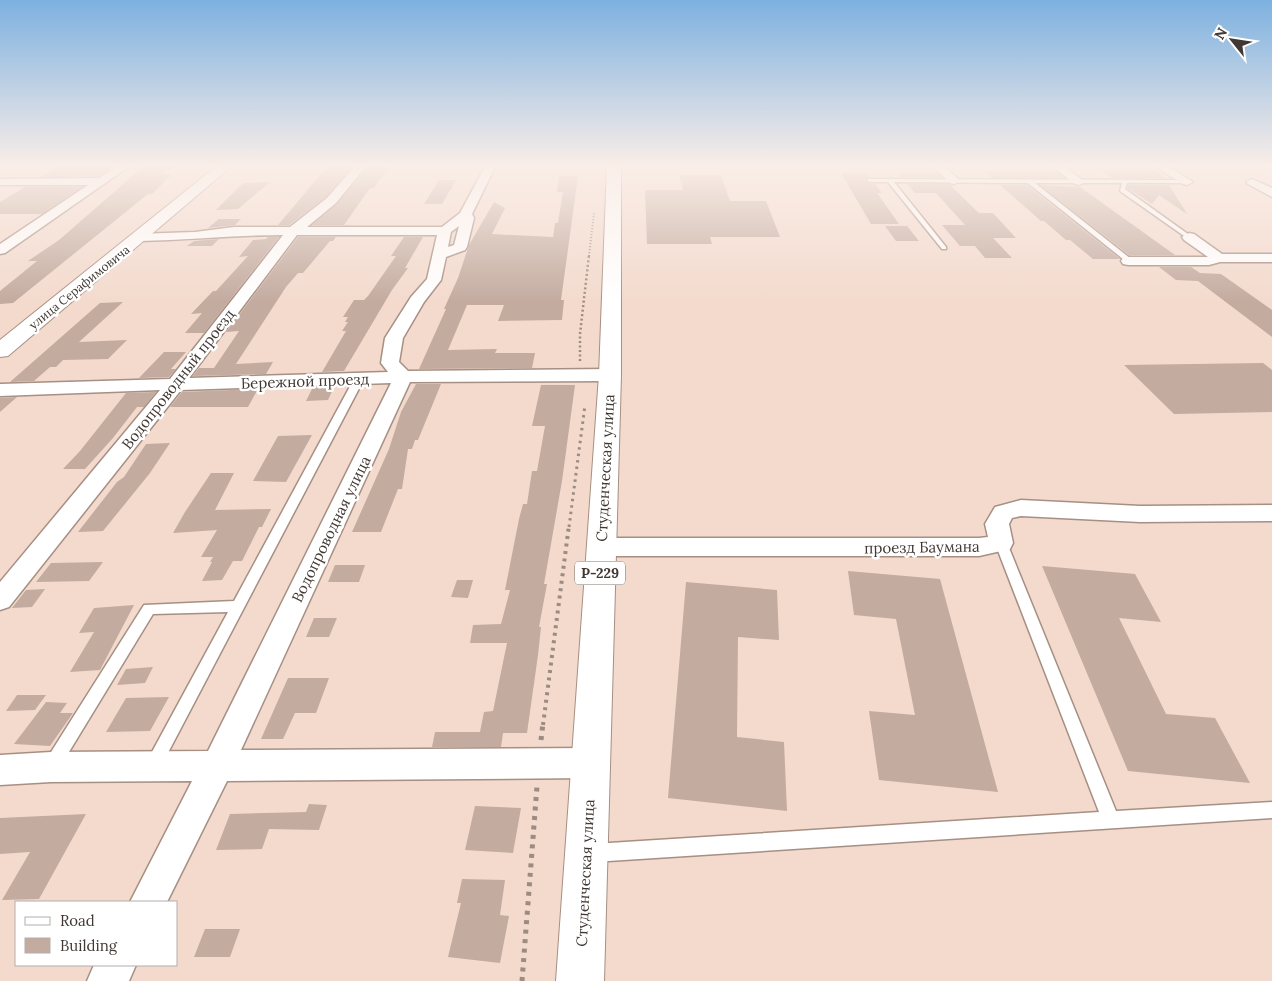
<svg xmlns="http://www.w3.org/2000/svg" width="1272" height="981" viewBox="0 0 1272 981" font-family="Lora,serif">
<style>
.building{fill:#c3ab9f}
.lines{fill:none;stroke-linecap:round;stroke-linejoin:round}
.service-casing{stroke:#a68f83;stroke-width:3}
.minor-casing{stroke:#a68f83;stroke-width:3}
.tertiary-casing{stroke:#a68f83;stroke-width:2}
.primary-casing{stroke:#a68f83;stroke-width:2}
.path-far4{stroke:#9c8b82;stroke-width:2;stroke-dasharray:1 2;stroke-linecap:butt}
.path-far3{stroke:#9c8b82;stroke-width:2.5;stroke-dasharray:2 2.5;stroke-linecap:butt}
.path-far2{stroke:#9c8b82;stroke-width:3;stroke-dasharray:2.5 4;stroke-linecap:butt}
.path-far1{stroke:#9c8b82;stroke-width:4;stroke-dasharray:3 4.5;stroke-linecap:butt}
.path{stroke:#9c8b82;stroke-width:5;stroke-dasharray:4 5.5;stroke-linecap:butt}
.service{fill:#fff;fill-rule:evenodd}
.minor{fill:#fff;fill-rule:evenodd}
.tertiary{fill:#fff;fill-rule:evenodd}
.primary{fill:#fff;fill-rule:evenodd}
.labels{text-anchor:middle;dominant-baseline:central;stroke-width:5;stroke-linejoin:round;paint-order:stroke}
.far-street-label{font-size:12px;fill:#413833;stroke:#fff}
.shield{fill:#fff;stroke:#7a7470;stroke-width:1}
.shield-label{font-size:14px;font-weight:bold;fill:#413833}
.street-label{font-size:15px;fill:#413833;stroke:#fff}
</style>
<rect width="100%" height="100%" fill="#f3dacd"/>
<!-- building -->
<g class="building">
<polygon points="115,165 98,176 41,177 58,166"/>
<polygon points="370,165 390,165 374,188 370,188 344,225 312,225 337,204"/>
<polygon points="144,166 175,166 163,174 172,174 152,194 148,194 13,303 0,304 0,291 37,261 28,261 59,240"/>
<polygon points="327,167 352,167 326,197 289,225 278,225"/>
<polygon points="1100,170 1157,170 1164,178 1112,178"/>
<polygon points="985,171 1055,171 1064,178 992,178"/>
<polygon points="866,172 870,177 866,178 865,180 869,184 875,184 882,193 877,193 899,224 871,224 841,173"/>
<polygon points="936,172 942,177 901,177 898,173"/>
<polygon points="679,175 721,175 730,201 766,201 780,237 710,237 712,244 647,244 645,190 683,190"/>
<polygon points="559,176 578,176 561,300 564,300 562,320 498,321 504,305 467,305 448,350 497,349 495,353 535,353 532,368 419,369 446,309 444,309 458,278 469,245 494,202 505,208 492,234 553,237 555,223 558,223 563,192 557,192"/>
<polygon points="439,180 456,180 442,204 424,204"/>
<polygon points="270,182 238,209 216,210 243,183"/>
<polygon points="907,184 949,184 979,213 993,213 1016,238 993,238 1012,258 985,258 975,246 960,246 942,225 965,225 936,193 915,193"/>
<polygon points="1000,185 1027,185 1120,259 1093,259 1070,240 1066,240 1044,221 1041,221"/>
<polygon points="1040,185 1080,187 1175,255 1129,255"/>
<polygon points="1128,185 1169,185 1187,214 1159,195 1152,204 1127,188"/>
<polygon points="25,187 82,187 42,214 0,214 0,202"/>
<polygon points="219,219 241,219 235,225 208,228"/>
<polygon points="885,226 907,226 919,241 896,241"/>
<polygon points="268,237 279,237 204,333 185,333 202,313 191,314 213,291 216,291 248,256 239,257 253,240 266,239"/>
<polygon points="298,237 336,237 333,241 330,241 303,273 298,273 286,287 236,364 273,362 266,374 193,376 199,368 214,368 239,331 226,332"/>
<polygon points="404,237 423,237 405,268 408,268 392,290 344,371 322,372 346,331 342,331 348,322 345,322 348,317 343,317 354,300 364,300 368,296 396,256 391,256"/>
<polygon points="219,239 212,246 187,246 194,241"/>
<polygon points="1159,267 1191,267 1200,273 1221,274 1272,310 1272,337 1198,281 1176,280"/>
<polygon points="123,302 79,342 127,340 108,359 63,360 56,367 50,367 34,381 10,382 100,303"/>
<polygon points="164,352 186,352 171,369 176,369 169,377 139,378"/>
<polygon points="1263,363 1272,370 1272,412 1174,414 1124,365"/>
<polygon points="416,384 441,384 418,440 415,440 412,449 408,449 402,489 398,489 381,532 352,532 389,449 401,412"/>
<polygon points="541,385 575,385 562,481 544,584 547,584 539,627 541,627 538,655 527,733 503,733 501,747 432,747 435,732 480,732 484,712 493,711 507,643 470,643 473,625 501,624 510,590 505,590 519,519 523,504 527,504 532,471 537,471 545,426 532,426"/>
<polygon points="313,387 334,387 328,400 306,401"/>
<polygon points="258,389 248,407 170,407 182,392"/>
<polygon points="156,392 144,407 137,407 113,438 85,469 63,469 80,451 126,393"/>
<polygon points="17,397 0,412 0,398"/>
<polygon points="312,435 286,482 253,481 278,436"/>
<polygon points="170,443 150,473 103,531 78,532 117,482 124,477 146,444"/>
<polygon points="211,473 234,473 215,510 271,509 262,527 259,527 242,561 233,561 222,580 202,581 212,562 210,562 213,557 201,557 217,530 173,533 185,512"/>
<polygon points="103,562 89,581 36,582 51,563"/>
<polygon points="335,565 365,565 359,582 328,582"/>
<polygon points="1042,566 1135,574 1161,622 1119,618 1166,714 1215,718 1250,783 1128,771"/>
<polygon points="848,571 940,579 998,792 879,780 869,711 915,715 896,619 854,615"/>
<polygon points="457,580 473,580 468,598 451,597"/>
<polygon points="686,582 777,590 779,640 738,637 737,737 784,742 787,811 668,798"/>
<polygon points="45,589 32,607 12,608 26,590"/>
<polygon points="134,605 100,670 70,672 94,632 79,633 94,608"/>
<polygon points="314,618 337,618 329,637 306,637"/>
<polygon points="153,667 145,683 117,685 126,669"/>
<polygon points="288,678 329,678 316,713 295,713 283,739 261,739"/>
<polygon points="17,695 46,695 35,710 6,711"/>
<polygon points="169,697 150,731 106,732 126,698"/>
<polygon points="46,702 67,703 60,713 73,713 50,746 14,744"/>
<polygon points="309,804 327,805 319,830 269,829 262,849 216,850 230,814 306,812"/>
<polygon points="475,806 521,808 513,853 465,850"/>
<polygon points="86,814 39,899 2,900 30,852 0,854 0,818"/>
<polygon points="462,879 505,880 500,915 509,916 500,963 448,957 461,903 457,903"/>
<polygon points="205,929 240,929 230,957 194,957"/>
</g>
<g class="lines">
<!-- service casing -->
<g class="service-casing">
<g id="service">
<polygon points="867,179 1187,180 1189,183 1127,183 1125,189 1192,237 1187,238 1120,191 1122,183 1035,183 1131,259 1131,263 1128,263 1028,183 894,182 946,247 946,249 942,249 888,182 869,182"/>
<polygon points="359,376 364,379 160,768 154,771 148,768 146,763 228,612 153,614 58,770 52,773 46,770 44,765 46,760 144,605 234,601 354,379"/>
<polygon points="1001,539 1005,540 1007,543 1116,811 1272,802 1272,818 593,862 587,859 584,853 587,847 593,844 1099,812 995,543 997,540"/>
</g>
</g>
<!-- minor casing -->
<g class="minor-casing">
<g id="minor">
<polygon points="119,165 131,165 5,253 0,254 0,244 88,185 0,185 0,179 99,178"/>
<path d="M356 165H367L336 203 307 227H442L460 213 486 165H496L472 214 474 218 467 247 465 250 446 257 441 280 424 302 403 338 399 362 408 371 610 369 616 371 619 375 616 379 610 381 410 382 241 750 591 748 602 752 607 763 602 774 591 778 227 781 167 902H130L192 781 51 782 0 785V755L51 752 208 751 391 383 181 390 9 607 0 610V582L160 390 0 396V384L170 379 283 235C236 235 189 240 141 241L136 240 134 237 136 234 195 232 234 227H290L327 198ZM459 226 454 245 448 247 451 232ZM297 235H437L427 279 411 297 385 338 381 363 388 372 189 378Z"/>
<polygon points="932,165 943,165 960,181 954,184 950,183"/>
<polygon points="1050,165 1062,165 1085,182 1079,185 1075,184"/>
<polygon points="1153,165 1166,165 1193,182 1187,185 1183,184"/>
<polygon points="1266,165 1272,165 1272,168 1267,167"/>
<polygon points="1252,179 1272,188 1272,197 1248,184 1246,182"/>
<polygon points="1189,233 1194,234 1222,254 1272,254 1272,262 1220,262 1209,265 1128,265 1123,264 1121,261 1123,258 1128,257 1208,257 1184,240 1182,237"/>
<polygon points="1021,500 1140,506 1272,505 1272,521 1140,522 1021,516 1012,518 1009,524 1013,543 1010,549 979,556 601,556 592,553 589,547 592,541 601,538 979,538 988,537 985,524 995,507"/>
<polygon points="94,965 136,965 129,981 87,981"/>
</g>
</g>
<!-- tertiary casing -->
<g class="tertiary-casing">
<polygon id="tertiary" points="218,165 233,165 8,356 0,357 0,340"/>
</g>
<!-- primary casing -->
<g class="primary-casing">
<polygon id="primary" points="607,165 621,165 621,375 604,981 556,981 599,375"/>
</g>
<!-- path-far4 -->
<polyline class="path-far4" points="589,256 594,213"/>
<!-- path-far3 -->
<polyline class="path-far3" points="580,361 580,334 589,255"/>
<!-- path-far2 -->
<polyline class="path-far2" points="569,527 585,405"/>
<!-- path-far1 -->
<polyline class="path-far1" points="543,725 569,525"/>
<!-- path -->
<g class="path">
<polyline points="541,740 543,723"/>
<polyline points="522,981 537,786"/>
</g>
<!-- service -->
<use href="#service" class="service"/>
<!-- minor -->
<use href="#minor" class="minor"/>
<!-- tertiary -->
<use href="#tertiary" class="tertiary"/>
<!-- primary -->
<use href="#primary" class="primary"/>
</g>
<!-- sky -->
<linearGradient id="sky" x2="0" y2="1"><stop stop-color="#7db1e0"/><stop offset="0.55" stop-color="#faeee8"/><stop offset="1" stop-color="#faeee8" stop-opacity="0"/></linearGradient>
<rect width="1272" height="302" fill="url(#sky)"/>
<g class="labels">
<!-- far-street labels -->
<g class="far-street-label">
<text transform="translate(79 287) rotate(-39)">улица Серафимовича</text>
</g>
<!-- shield labels -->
<rect class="shield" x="575" y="561.5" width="50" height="23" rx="4"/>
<g class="shield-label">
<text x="600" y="573">Р-229</text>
</g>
<!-- street labels -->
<g class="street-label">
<text transform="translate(178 379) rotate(-52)">Водопроводный проезд</text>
<text transform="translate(305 381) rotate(-2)">Бережной проезд</text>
<text transform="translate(605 468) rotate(-87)">Студенческая улица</text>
<text transform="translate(331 529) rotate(-64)">Водопроводная улица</text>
<text transform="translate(922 547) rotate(-1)">проезд Баумана</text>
<text transform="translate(585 873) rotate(-87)">Студенческая улица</text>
</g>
</g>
<!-- legend -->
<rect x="15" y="901" width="162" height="65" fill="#ffffff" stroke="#b3afad"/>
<rect x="25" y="917" width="25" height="8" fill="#ffffff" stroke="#b3afad"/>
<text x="60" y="926" font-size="15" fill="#413833">Road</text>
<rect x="25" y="938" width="25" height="15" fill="#c3ab9f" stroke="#b3afad"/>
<text x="60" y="951" font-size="15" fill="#413833">Building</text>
<!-- north arrow -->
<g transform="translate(1232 40) rotate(300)" stroke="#ffffff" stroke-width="4" paint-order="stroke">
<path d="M0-4L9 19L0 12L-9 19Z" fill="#413833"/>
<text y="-8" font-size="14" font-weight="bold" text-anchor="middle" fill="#413833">N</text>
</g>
</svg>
